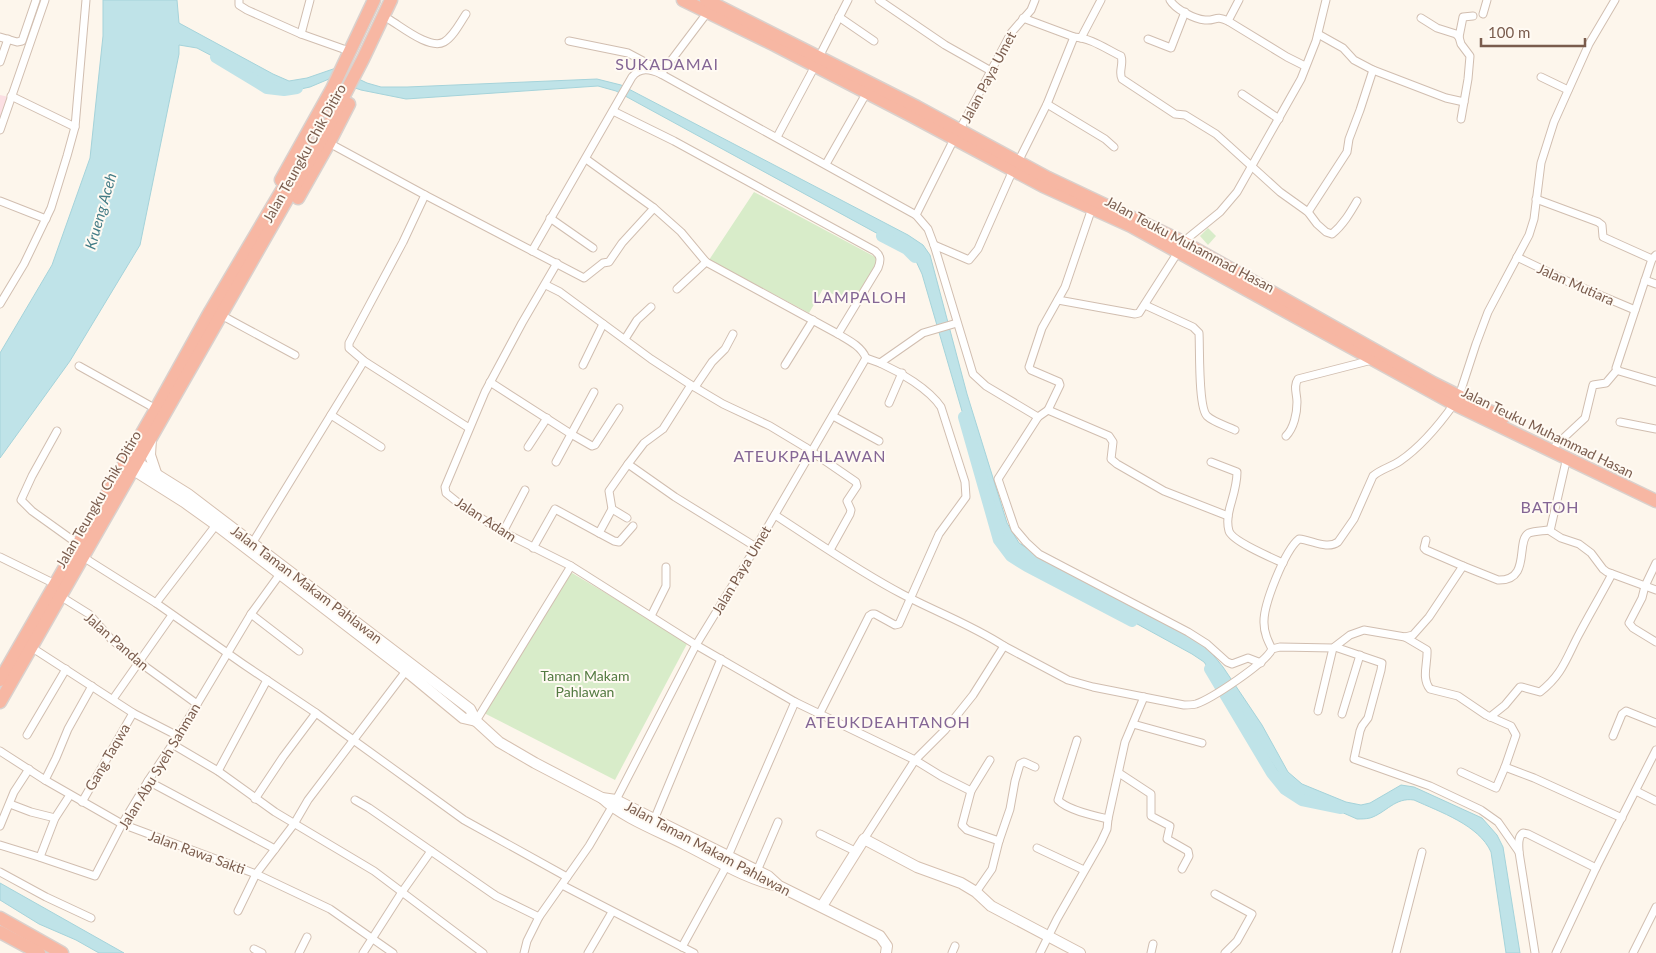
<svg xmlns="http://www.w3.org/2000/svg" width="1656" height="953" viewBox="0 0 1656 953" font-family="Lato,sans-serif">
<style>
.medical{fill:#fbdfe3}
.green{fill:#d8ecc9}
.water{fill:#bfe3e8;stroke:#a5d3da}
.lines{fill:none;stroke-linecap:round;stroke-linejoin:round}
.river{stroke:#bfe3e8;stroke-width:12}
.street-casing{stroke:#d1beb0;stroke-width:9}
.secondary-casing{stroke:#d6c0b0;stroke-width:12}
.highway-casing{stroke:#dad1cd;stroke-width:15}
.street{stroke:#fff;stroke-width:7}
.secondary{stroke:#fff;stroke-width:10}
.highway{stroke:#f7b7a3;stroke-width:12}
.labels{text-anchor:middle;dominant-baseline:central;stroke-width:4;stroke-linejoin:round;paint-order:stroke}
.street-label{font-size:14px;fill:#7a5c4d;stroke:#fffaf3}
.park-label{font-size:14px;fill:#537a41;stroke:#fffaf3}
.water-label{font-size:15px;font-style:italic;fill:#437c86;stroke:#fffaf3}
.quarter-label{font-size:16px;letter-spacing:1px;fill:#846695;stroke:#fffaf3}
</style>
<rect width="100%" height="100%" fill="#fdf6ec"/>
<!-- medical -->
<polygon class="medical" points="0,95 9,97 0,123"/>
<!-- green -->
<g class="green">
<polygon points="754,192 879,259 852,304 823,289 809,313 709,260"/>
<polygon points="1208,228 1216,236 1208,245 1200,236"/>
<polygon points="567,570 688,642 615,780 484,713"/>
</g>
<!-- water -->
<g class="water">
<path d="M103 0H177L179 23 273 74 289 81 307 78 336 68 367 83 381 87H407L597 79 621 85 908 235 923 245 930 255 967 394 1007 523 1019 543 1038 555 1198 641 1210 651 1223 667 1262 725 1288 772 1302 784 1346 802 1361 805 1370 803 1401 785 1414 787 1482 818 1497 835 1503 847 1520 953H1506L1491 852C1479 825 1440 812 1414 800 1395 797 1386 813 1370 818 1366 819 1361 819 1357 819L1289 789 1239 712 1204 662 1192 654 1033 567C1009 550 1002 542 992 514L922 274 915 259 902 247 616 91 598 86 406 99 361 90 329 79 310 87 287 92 269 86 197 48 179 45V54L140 245 70 361 0 458V353L52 265 90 158 103 36Z"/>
<polygon points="0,883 124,953 99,953 76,940 39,924 0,900"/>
</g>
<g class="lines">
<!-- river -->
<g class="river">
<polyline points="216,57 267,88 284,90 297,88"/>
<polyline points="882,236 907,249 915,257"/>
<polyline points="964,417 999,540 1011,556 1027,566 1132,621"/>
<polyline points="1210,669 1272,773 1285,789 1302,800 1341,808"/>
</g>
<!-- street casing -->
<g class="street-casing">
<g id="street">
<polyline points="239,0 239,5 247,10 301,34 349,51"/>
<polyline points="879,0 945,45 991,71"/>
<path d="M1170 0C1175 9 1194 19 1205 20 1216 21 1215 15 1228 21L1287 57 1305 66"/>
<polyline points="1483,14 1487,0"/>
<polyline points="839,17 874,41"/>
<path d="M1023 18 1074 37C1091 38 1106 49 1121 56 1124 64 1118 72 1122 79L1175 114 1185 115 1216 134 1280 192 1308 212 1317 224 1326 232 1332 234C1343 225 1350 213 1357 201"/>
<polyline points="1421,18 1437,28 1456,34 1459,37 1461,44 1470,56 1468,79 1461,119"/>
<path d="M390 20C402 27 430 50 444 42 453 37 460 23 466 14"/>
<polyline points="1228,21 1239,0"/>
<polyline points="301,34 310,0"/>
<polyline points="1318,34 1343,48 1354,60 1373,70 1446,98 1464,102"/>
<polyline points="0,37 17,42 22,41 36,0"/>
<polyline points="1459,37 1463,17 1473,16"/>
<polyline points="1081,38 1101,0"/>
<polyline points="1148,39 1171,48 1185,12"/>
<polyline points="569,41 628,53 660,70"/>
<polyline points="819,57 848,0"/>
<polyline points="0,62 8,39"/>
<polyline points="661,74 707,13"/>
<polyline points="1541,77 1568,90"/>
<polyline points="1242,94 1279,119"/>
<polyline points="11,96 75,127"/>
<polyline points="1047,104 1105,139 1114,147"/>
<polyline points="0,130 45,0"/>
<polyline points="959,131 1011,33 1031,10 1035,0"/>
<polyline points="777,137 815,66"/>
<polyline points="954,139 916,215 928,229 934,245 973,374 986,386 1038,417 1048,410 1109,436 1113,442 1111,459 1117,464 1164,491 1228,516"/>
<polyline points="329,143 425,195"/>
<path d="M586 159 654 208 681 232 706 262 838 334 878 268C881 260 881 256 875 251L674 141 613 111"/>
<polyline points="1018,162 1047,104 1074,37"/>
<polyline points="826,164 867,92"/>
<polyline points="1536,199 1598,222 1602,225 1603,237 1652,259"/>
<polyline points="0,201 46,219"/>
<polyline points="1308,212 1347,152 1349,139 1360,110 1373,70"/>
<polyline points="550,218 593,248"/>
<polyline points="1183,242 1220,212 1237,192 1301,79 1316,41 1326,0"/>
<polyline points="934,245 969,260 978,249 1013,170"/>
<path d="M532 251 632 77C640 67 650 69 661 74L916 215"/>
<polyline points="1656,255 1652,259 1616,368 1619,371 1656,382"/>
<polyline points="1517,257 1571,283 1635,310"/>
<polyline points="557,263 522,323 485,392 445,487 446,493 462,506 503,532 571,566 696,645 795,702 728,856 727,865 682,947"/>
<polyline points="1645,280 1656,284"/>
<polyline points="546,285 560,292 651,359 691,385 723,404 770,426 805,447 856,482 857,486 847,501 851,510 850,514 830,550"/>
<polyline points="677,289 706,262"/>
<polyline points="1058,300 1135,314 1139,313 1178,252"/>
<polyline points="0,304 24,264 51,208 67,156 75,127 86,0"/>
<path d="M1145 305 1193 327 1199 333C1200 348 1198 407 1207 416 1213 422 1227 426 1235 430"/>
<polyline points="221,315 295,355"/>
<path d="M838 334C848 340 861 346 866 358"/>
<polyline points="625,339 637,320 651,307"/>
<polyline points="583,365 603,324"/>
<polyline points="785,365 813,320"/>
<polyline points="79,366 156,409"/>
<polyline points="490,382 571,434 592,446 595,445 619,408"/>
<polyline points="691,385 663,429 644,443 628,464 675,497 756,547"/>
<polyline points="695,387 712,362 725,349 733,334"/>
<polyline points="1459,396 1476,344 1488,312 1529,235 1534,219 1541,163 1554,122 1589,44 1615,0"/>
<polyline points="889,403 902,373"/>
<polyline points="1048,410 1060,385 1059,382 1031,370 1029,367 1042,328 1065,287 1092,208"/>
<polyline points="331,415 381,447"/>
<polyline points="833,416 879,441"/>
<polyline points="1038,417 998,479 1015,529 1026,542 1039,554 1188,632 1207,644 1227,662 1232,664 1248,658 1261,663"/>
<polyline points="1620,422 1656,429"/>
<polyline points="469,428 364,361 349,348 349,343 403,242 425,195 584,278 603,263 609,262 622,243 654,208"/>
<polyline points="57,431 32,476 21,500 32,511 78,544"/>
<path d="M1286 436C1294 428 1297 413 1297 402 1297 394 1293 386 1298 379L1372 360"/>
<polyline points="1556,445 1585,418 1593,385 1606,383 1617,370"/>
<polyline points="528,447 547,418"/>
<polyline points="1567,457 1550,531 1561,538 1579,544 1591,553 1603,569 1607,572 1656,590"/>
<polyline points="556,462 594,392"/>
<path d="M1211 462 1237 472C1237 485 1233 496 1230 507 1228 514 1227 524 1229 531 1232 541 1272 558 1283 563"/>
<polyline points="612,509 627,518"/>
<path d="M775 515C817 542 858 571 902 594 936 612 972 625 1004 646"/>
<polyline points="503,532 525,490"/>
<polyline points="599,533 614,541 619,542 633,526"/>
<polyline points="1426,540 1424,548 1426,550 1463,566"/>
<polyline points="253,542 364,361"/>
<polyline points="533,548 555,509 599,533 612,509 609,491 628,464"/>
<polyline points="0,557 55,584"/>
<polyline points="83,557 156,603 243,664 316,713 464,820 567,877"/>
<polyline points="1656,563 1645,586 1642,598 1629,623 1633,628 1656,642"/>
<polyline points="60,596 89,614 111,639 139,662 197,704"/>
<polyline points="156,603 216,525"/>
<polyline points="251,614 299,651"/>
<polyline points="651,616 666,586 666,567"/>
<path d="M1405 637 1427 650C1428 663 1421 678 1430 689L1458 696 1486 715 1511 726 1516 735 1505 767 1534 778 1622 818"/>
<polyline points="31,647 133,713 178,736"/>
<polyline points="1335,647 1382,663 1381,670 1368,718 1362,726 1360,731 1354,759 1430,786 1481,810 1498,822 1519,852"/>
<path d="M1272 649 1280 647 1333 648 1350 635 1364 630 1405 637 1413 635 1429 617 1463 566 1498 580C1532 581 1515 540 1529 533 1535 531 1543 531 1549 530"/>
<polyline points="113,699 172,615"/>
<polyline points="795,702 915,760 941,776 971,791"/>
<polyline points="1318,711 1333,648"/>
<polyline points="1342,714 1360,655"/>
<path d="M819 715 869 616 872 614H875L895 625 899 624 939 534 966 497 965 482 941 407C929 389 900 372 880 363"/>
<path d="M1490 717 1505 705 1520 687H1522L1540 692C1562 675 1566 659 1578 636 1589 615 1601 595 1612 574"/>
<polyline points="476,721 571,566"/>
<polyline points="1133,724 1202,743"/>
<polyline points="27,735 66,669"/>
<polyline points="1613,736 1622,714 1626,711 1656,723"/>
<path d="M1077 740 1058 800C1067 810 1095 816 1108 819L1125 742 1144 697"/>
<polyline points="172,744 218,771 275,812 374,871 483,953"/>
<polyline points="0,751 45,780 122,824 256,874 330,909 393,953"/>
<polyline points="990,760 971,791 962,825 967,830 999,841 1010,809 1015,781 1020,764 1024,762 1035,767"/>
<polyline points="218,771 267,680"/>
<polyline points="1461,772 1496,788 1505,767"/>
<polyline points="1119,773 1151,794 1151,816 1170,826 1167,839 1188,851 1189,856 1182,869"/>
<polyline points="45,780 56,758 68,729 92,686"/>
<polyline points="148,781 275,849"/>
<polyline points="1636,791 1656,801"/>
<polyline points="255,799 283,757 316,713"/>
<polyline points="355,800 369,808 496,896 539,917"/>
<polyline points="82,802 133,713"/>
<polyline points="10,804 31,812 55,818"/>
<polyline points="654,820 721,659"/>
<polyline points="0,826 14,792 29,769"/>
<polyline points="820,834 855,851"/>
<path d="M864 839 915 760 945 730 973 695 1004 646 1068 680 1093 687 1184 705C1188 705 1192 705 1196 704 1211 699 1266 663 1272 649 1268 641 1264 633 1264 623 1263 605 1285 550 1299 539 1312 540 1327 550 1338 542L1354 519 1373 476C1381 469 1391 467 1400 461 1422 446 1439 425 1454 404"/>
<polyline points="0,845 39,857 95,876 122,824 148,781 178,736 251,614 280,574"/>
<polyline points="1037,848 1084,870"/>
<polyline points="40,857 55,818 70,795"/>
<polyline points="757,871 778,822"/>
<polyline points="0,872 46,897 91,918"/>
<polyline points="562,885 694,953"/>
<polyline points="976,892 992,869 999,841"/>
<polyline points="1215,894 1252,914 1237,941 1225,953"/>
<polyline points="238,911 256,874 294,824 308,800 406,671"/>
<polyline points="254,949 262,953"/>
<polyline points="299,953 307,937"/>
<polyline points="363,953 402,892 431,851"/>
<polyline points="524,953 527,941 539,917 589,846 616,800 696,645 756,547 866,358 880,363 923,333 957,323"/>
<polyline points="588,953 612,912"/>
<polyline points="952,953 955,946"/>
<polyline points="1040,953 1057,919 1101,842 1107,829 1108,819"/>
<polyline points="1151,953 1153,944"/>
<polyline points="1396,953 1422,852"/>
<path d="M1535 953 1519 852C1519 845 1517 837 1523 833L1528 834 1596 868"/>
<polyline points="1556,953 1596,868 1656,750"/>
<polyline points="1633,953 1656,907"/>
</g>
</g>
<!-- secondary casing -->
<g class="secondary-casing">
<g id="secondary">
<polyline points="151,439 150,455 156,473"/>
<polyline points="132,459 188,494 470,709 476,721 499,742 535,763 602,798 616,800 768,876 779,886 880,936 887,946 886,953"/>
<polyline points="127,466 184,502 216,525 406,671 463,718 476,721"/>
<path d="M602 798C623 818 661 832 686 845 716 860 746 879 778 886"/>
<polyline points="822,906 864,839 917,867 961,883 976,892 991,906 1080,953"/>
</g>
</g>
<!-- highway casing -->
<g class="highway-casing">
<g id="highway">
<polyline points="683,0 775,45 912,116 1043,186 1131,226 1454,404 1656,501"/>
<polyline points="706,0 917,107 1048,178 1183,242 1433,383 1503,418"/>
<polyline points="281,180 332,89 374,0"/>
<polyline points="298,198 329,143 349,104"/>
<polyline points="0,680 156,409 210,312 291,175"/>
<polyline points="0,702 322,138 363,59 391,0"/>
<polyline points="0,918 62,953"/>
<polyline points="0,932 39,953"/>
</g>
</g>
<!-- street -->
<use href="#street" class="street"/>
<!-- secondary -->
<use href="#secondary" class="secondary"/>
<!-- highway -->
<use href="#highway" class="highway"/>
</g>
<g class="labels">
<!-- street labels -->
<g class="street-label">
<text transform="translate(988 77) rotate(-62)">Jalan Paya Umet</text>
<text transform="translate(304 153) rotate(-61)">Jalan Teungku Chik Ditiro</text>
<text transform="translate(1190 244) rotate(28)">Jalan Teuku Muhammad Hasan</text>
<text transform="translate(1576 284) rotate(24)">Jalan Mutiara</text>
<text transform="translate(1548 432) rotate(26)">Jalan Teuku Muhammad Hasan</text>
<text transform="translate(98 499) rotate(-60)">Jalan Teungku Chik Ditiro</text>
<text transform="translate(486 519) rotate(33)">Jalan Adam</text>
<text transform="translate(741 570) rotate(-59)">Jalan Paya Umet</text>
<text transform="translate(307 584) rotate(37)">Jalan Taman Makam Pahlawan</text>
<text transform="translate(117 641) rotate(41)">Jalan Pandan</text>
<text transform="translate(107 757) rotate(-60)">Gang Taqwa</text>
<text transform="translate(159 766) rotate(-59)">Jalan Abu Syeh Sahman</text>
<text transform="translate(708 848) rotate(28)">Jalan Taman Makam Pahlawan</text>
<text transform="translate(197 852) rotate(20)">Jalan Rawa Sakti</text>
</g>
<!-- park labels -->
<g class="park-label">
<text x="585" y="675">Taman Makam<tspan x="585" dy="16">Pahlawan</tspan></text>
</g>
<!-- water labels -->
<g class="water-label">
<text transform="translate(100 211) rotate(-74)">Krueng Aceh</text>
</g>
<!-- quarter labels -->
<g class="quarter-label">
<text x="667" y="63">SUKADAMAI</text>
<text x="860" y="296">LAMPALOH</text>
<text x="810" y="455">ATEUKPAHLAWAN</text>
<text x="1550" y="506">BATOH</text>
<text x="888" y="721">ATEUKDEAHTANOH</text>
</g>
</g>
<!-- scale -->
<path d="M1481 38v8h104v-8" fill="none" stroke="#7a5c4d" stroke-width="2.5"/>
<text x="1488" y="38" font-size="15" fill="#7a5c4d" stroke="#fffaf3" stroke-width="4" paint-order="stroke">100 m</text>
</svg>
